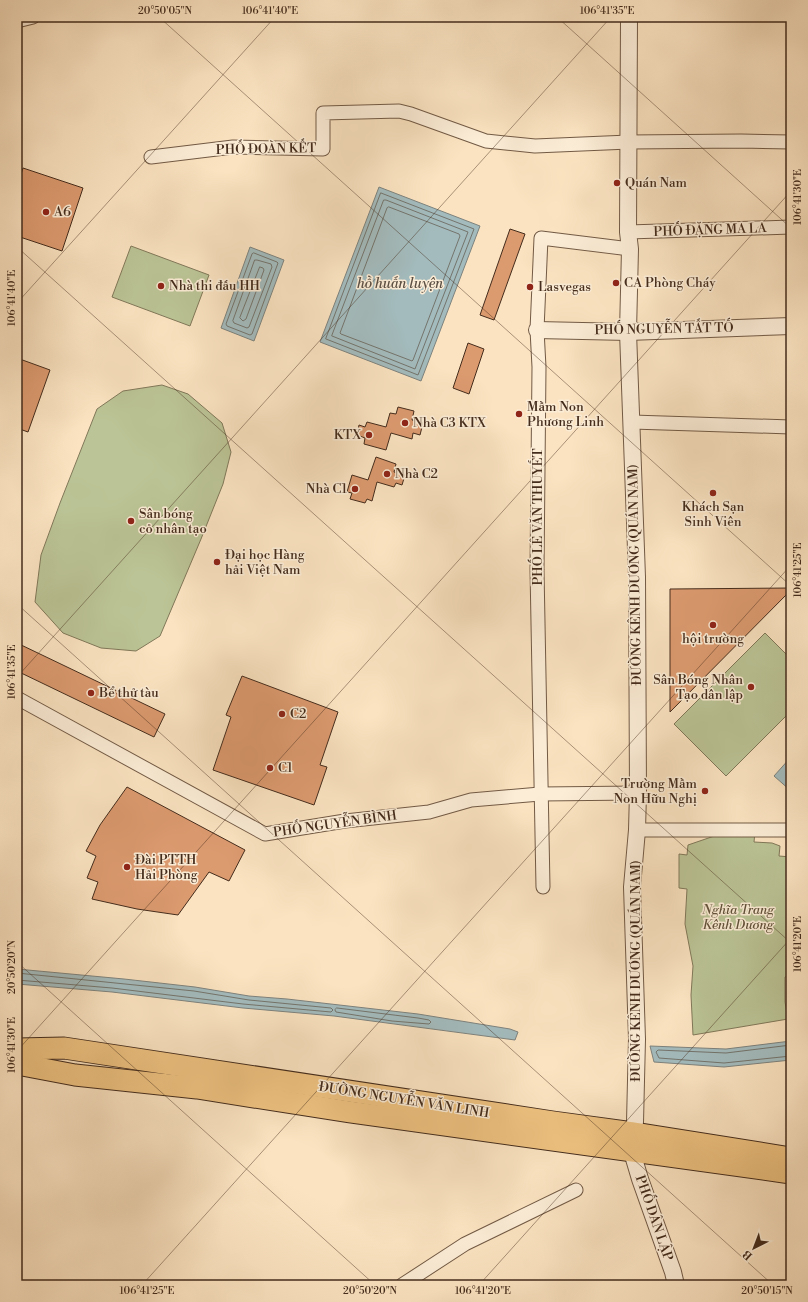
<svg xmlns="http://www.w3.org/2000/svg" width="808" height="1302" viewBox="0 0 808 1302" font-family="'Libre Bodoni',serif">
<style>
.green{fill:#bbc496;stroke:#807859}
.water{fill:#a3bbbd;stroke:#7d827d}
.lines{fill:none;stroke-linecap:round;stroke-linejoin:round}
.shore{stroke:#74746c;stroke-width:1}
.building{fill:#dc9a6f;stroke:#442c1c}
.minor-casing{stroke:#725a45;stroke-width:15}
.tertiary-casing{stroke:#725a45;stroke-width:18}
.trunk-casing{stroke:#442c1c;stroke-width:23}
.minor{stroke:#fcedd7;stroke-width:13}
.tertiary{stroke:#fcedd7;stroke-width:16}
.trunk{stroke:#eec280;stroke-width:21}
.ticks{fill:none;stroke:#442c1c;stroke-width:1;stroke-opacity:0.45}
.poi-dot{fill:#8f2418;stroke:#fcedd7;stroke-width:1.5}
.labels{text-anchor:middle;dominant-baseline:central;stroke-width:3;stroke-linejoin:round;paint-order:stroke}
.street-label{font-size:13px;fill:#442c1c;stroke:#fcedd7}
.poi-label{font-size:13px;fill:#442c1c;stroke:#fcedd7;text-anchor:start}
.park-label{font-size:13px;font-style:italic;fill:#62523a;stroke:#fcedd7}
.water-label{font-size:14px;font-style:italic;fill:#5c5044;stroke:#fcedd7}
.neatline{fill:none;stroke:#442c1c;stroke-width:1.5}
.ticks-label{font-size:10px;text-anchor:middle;fill:#442c1c}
</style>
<rect width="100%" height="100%" fill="#fbe3c1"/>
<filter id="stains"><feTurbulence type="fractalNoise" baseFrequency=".005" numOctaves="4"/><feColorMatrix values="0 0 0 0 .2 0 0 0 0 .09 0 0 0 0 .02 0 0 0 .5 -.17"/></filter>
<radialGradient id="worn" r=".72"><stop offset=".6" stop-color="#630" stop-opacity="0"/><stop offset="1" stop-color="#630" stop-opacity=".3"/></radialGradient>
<!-- green -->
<g class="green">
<polygon points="131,246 209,275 190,326 112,297"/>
<polygon points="162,385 188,394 222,423 231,452 223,484 201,539 160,636 136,651 101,648 63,633 35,602 41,555 60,503 97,409 123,391"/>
<polygon points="765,633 791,659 791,711 726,776 674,724"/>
<polygon points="726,832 755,832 754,842 772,843 780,846 779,856 791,857 791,975 785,977 785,1002 788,1019 693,1035 691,995 693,966 685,924 687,889 679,888 679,854 687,855 688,845"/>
</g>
<!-- water -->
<g class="water">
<polygon points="379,187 480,226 421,381 320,342"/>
<polygon points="250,247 284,260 254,341 221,328"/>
<polygon points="791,757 791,791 774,776"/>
<polygon points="17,969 124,979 195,987 249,996 287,999 418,1014 510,1029 518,1032 515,1040 334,1016 243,1008 112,992 17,984"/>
<polygon points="791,1041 791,1060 724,1067 654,1062 650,1046 726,1049"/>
</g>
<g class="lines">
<!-- shore -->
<g class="shore">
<polygon points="381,193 474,229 418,375 326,339"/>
<polygon points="384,200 386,200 468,232 415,369 332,336"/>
<polygon points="389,207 459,234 460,236 413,360 412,361 341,334 340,333 387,208"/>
<polygon points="254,253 277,262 278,263 252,334 250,335 227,326 226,324 252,254"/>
<polygon points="255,260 257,260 271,264 272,267 249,327 247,328 234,323 233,321"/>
<polygon points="260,267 263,268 264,270 246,319 243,321 240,318"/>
<polyline points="17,973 194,991 249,1000 331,1008 333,1010 331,1012 243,1004 112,988 17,980"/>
<polygon points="337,1008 418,1018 429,1020 431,1022 429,1024 392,1021 336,1012 335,1010"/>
<polyline points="791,1045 726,1053 658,1050 656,1052 659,1058 724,1063 791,1056"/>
</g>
</g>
<!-- building -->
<g class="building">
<polygon points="23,168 83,188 62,251 17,236 17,187"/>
<polygon points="510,229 525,234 494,320 480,315"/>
<polygon points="468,343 484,349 469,394 453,388"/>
<polygon points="17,358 50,370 28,432 17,428"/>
<polygon points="398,407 414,411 412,420 423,423 420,435 413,433 412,439 391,433 386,450 364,444 365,438 357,435 359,425 365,427 367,422 386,427 390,413 396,414"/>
<polygon points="376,457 396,464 394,472 405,475 402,485 396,483 394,487 377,482 372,501 367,499 365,503 350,499 352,493 347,492 352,475 368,480"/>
<polygon points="791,588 791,590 670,712 670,589"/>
<polygon points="17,643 165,714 154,737 17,671"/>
<polygon points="242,676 338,712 320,765 327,767 314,805 213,770 231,717 226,715"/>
<polygon points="127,787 245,850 229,881 209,872 178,915 137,909 92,899 98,882 87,878 96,856 86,851 100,825"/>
</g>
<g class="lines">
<!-- minor casing -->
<g class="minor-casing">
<g id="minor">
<polyline points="17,21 33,17"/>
<polyline points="151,157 233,147 323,149 323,113 399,111 411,114 486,141 535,146 629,142 741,141 791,142"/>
<polyline points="628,232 791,227"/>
<polyline points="632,422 791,427"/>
<polyline points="17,698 265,834 345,821 429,812 471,800 540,794 638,793"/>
<polyline points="637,830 791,830"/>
<polyline points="543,887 537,570 539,367 537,330 541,238 630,249"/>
<polyline points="402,1285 465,1244 576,1190"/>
</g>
</g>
<!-- tertiary casing -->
<g class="tertiary-casing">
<g id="tertiary">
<polyline points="629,17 628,232 630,249 628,332 637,577 638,793 637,830 632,887 637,1039 635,1122 633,1133"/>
<polyline points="537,330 628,332 791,326"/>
<polyline points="632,1152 640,1179 673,1272 676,1285"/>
</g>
</g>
<!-- trunk casing -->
<g class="trunk-casing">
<g id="trunk">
<polyline points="17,1049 64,1048 553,1122 633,1133 791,1158"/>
<polyline points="17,1064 75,1075 197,1088 350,1112 791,1173"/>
</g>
</g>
<!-- minor -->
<use href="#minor" class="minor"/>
<!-- tertiary -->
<use href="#tertiary" class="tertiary"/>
<!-- trunk -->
<use href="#trunk" class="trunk"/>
</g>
<!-- ticks -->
<path class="ticks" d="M159 17 791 586M557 17 791 228M17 247 791 943M17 303 275 17M17 604 773 1285M17 677 611 17M17 962 375 1285M17 1051 791 191M142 1285 791 565M479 1285 791 938"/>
<!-- markers -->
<g class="poi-dot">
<circle cx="617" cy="183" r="4"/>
<circle cx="46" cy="212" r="4"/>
<circle cx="616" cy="283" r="4"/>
<circle cx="161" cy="286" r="4"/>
<circle cx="530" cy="287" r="4"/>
<circle cx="519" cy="414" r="4"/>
<circle cx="405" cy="423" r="4"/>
<circle cx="369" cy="435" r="4"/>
<circle cx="387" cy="474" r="4"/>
<circle cx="355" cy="489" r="4"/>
<circle cx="713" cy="493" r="4"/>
<circle cx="131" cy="521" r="4"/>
<circle cx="217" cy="562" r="4"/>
<circle cx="713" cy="625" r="4"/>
<circle cx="751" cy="687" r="4"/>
<circle cx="91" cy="693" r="4"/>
<circle cx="282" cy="714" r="4"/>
<circle cx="270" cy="768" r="4"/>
<circle cx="705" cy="791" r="4"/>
<circle cx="127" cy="867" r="4"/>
</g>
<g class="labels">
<!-- street labels -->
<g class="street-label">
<text transform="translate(266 149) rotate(-1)">PHỐ ĐOÀN KẾT</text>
<text transform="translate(710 230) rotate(-2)">PHỐ ĐẶNG MA LA</text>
<text transform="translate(664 329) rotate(-1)">PHỐ NGUYỄN TẤT TỐ</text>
<text transform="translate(538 517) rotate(-90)">PHỐ LÊ VĂN THUYẾT</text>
<text transform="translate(635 575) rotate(-91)">ĐƯỜNG KÊNH DƯƠNG (QUÁN NAM)</text>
<text transform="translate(335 824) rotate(-8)">PHỐ NGUYỄN BÌNH</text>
<text transform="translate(636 971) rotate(-90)">ĐƯỜNG KÊNH DƯƠNG (QUÁN NAM)</text>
<text transform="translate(404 1100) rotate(9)">ĐƯỜNG NGUYỄN VĂN LINH</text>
<text transform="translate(654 1218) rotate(71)">PHỐ DÂN LẬP</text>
</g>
<!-- poi labels -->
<g class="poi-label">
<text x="625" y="183">Quán Nam</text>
<text x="54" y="212">A6</text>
<text x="624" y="283">CA Phòng Cháy</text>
<text x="169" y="286">Nhà thi đấu HH</text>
<text x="538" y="287">Lasvegas</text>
<text x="527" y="407">Mầm Non<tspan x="527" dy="15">Phương Linh</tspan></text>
<text x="413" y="423">Nhà C3 KTX</text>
<text x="361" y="435" text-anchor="end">KTX</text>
<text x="395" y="474">Nhà C2</text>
<text x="347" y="489" text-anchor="end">Nhà C1</text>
<text x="713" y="507" text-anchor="middle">Khách Sạn<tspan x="713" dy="15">Sinh Viên</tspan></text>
<text x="139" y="514">Sân bóng<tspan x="139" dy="15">cỏ nhân tạo</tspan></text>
<text x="225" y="555">Đại học Hàng<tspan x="225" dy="15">hải Việt Nam</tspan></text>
<text x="713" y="639" text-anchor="middle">hội trường</text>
<text x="743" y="680" text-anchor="end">Sân Bóng Nhân<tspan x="743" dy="15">Tạo dân lập</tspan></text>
<text x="99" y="693">Bể thử tàu</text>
<text x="290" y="714">C2</text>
<text x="278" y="768">C1</text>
<text x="697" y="784" text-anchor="end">Trường Mầm<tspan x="697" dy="15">Non Hữu Nghị</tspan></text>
<text x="135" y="860">Đài PTTH<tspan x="135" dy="15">Hải Phòng</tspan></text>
</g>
<!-- park labels -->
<g class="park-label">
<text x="738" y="910">Nghĩa Trang<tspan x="738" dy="15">Kênh Dương</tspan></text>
</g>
<!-- water labels -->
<g class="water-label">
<text x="400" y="284">hồ huấn luyện</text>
</g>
</g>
<!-- margin -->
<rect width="808" height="1302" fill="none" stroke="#fbe3c1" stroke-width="44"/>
<!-- north arrow -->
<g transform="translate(754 1248) rotate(222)" stroke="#fcedd7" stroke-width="3" paint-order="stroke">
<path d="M0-3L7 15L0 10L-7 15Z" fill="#442c1c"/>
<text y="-6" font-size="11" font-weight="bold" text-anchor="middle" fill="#442c1c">B</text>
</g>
<rect x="22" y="22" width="764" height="1258" class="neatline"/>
<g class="ticks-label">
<text x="165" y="14">20°50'05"N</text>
<text x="270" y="14">106°41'40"E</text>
<text x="607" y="14">106°41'35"E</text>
<text transform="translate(797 197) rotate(-90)" y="4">106°41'30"E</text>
<text transform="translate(11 298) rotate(-90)" y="4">106°41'40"E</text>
<text transform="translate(797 570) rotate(-90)" y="4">106°41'25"E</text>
<text transform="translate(11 672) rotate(-90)" y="4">106°41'35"E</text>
<text transform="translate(797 944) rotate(-90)" y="4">106°41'20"E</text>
<text transform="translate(11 967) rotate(-90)" y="4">20°50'20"N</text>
<text transform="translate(11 1045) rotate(-90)" y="4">106°41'30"E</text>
<text x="147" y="1294">106°41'25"E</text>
<text x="370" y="1294">20°50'20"N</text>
<text x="483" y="1294">106°41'20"E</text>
<text x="767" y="1294">20°50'15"N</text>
</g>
<rect width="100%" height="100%" filter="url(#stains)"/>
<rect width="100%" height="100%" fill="url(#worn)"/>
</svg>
